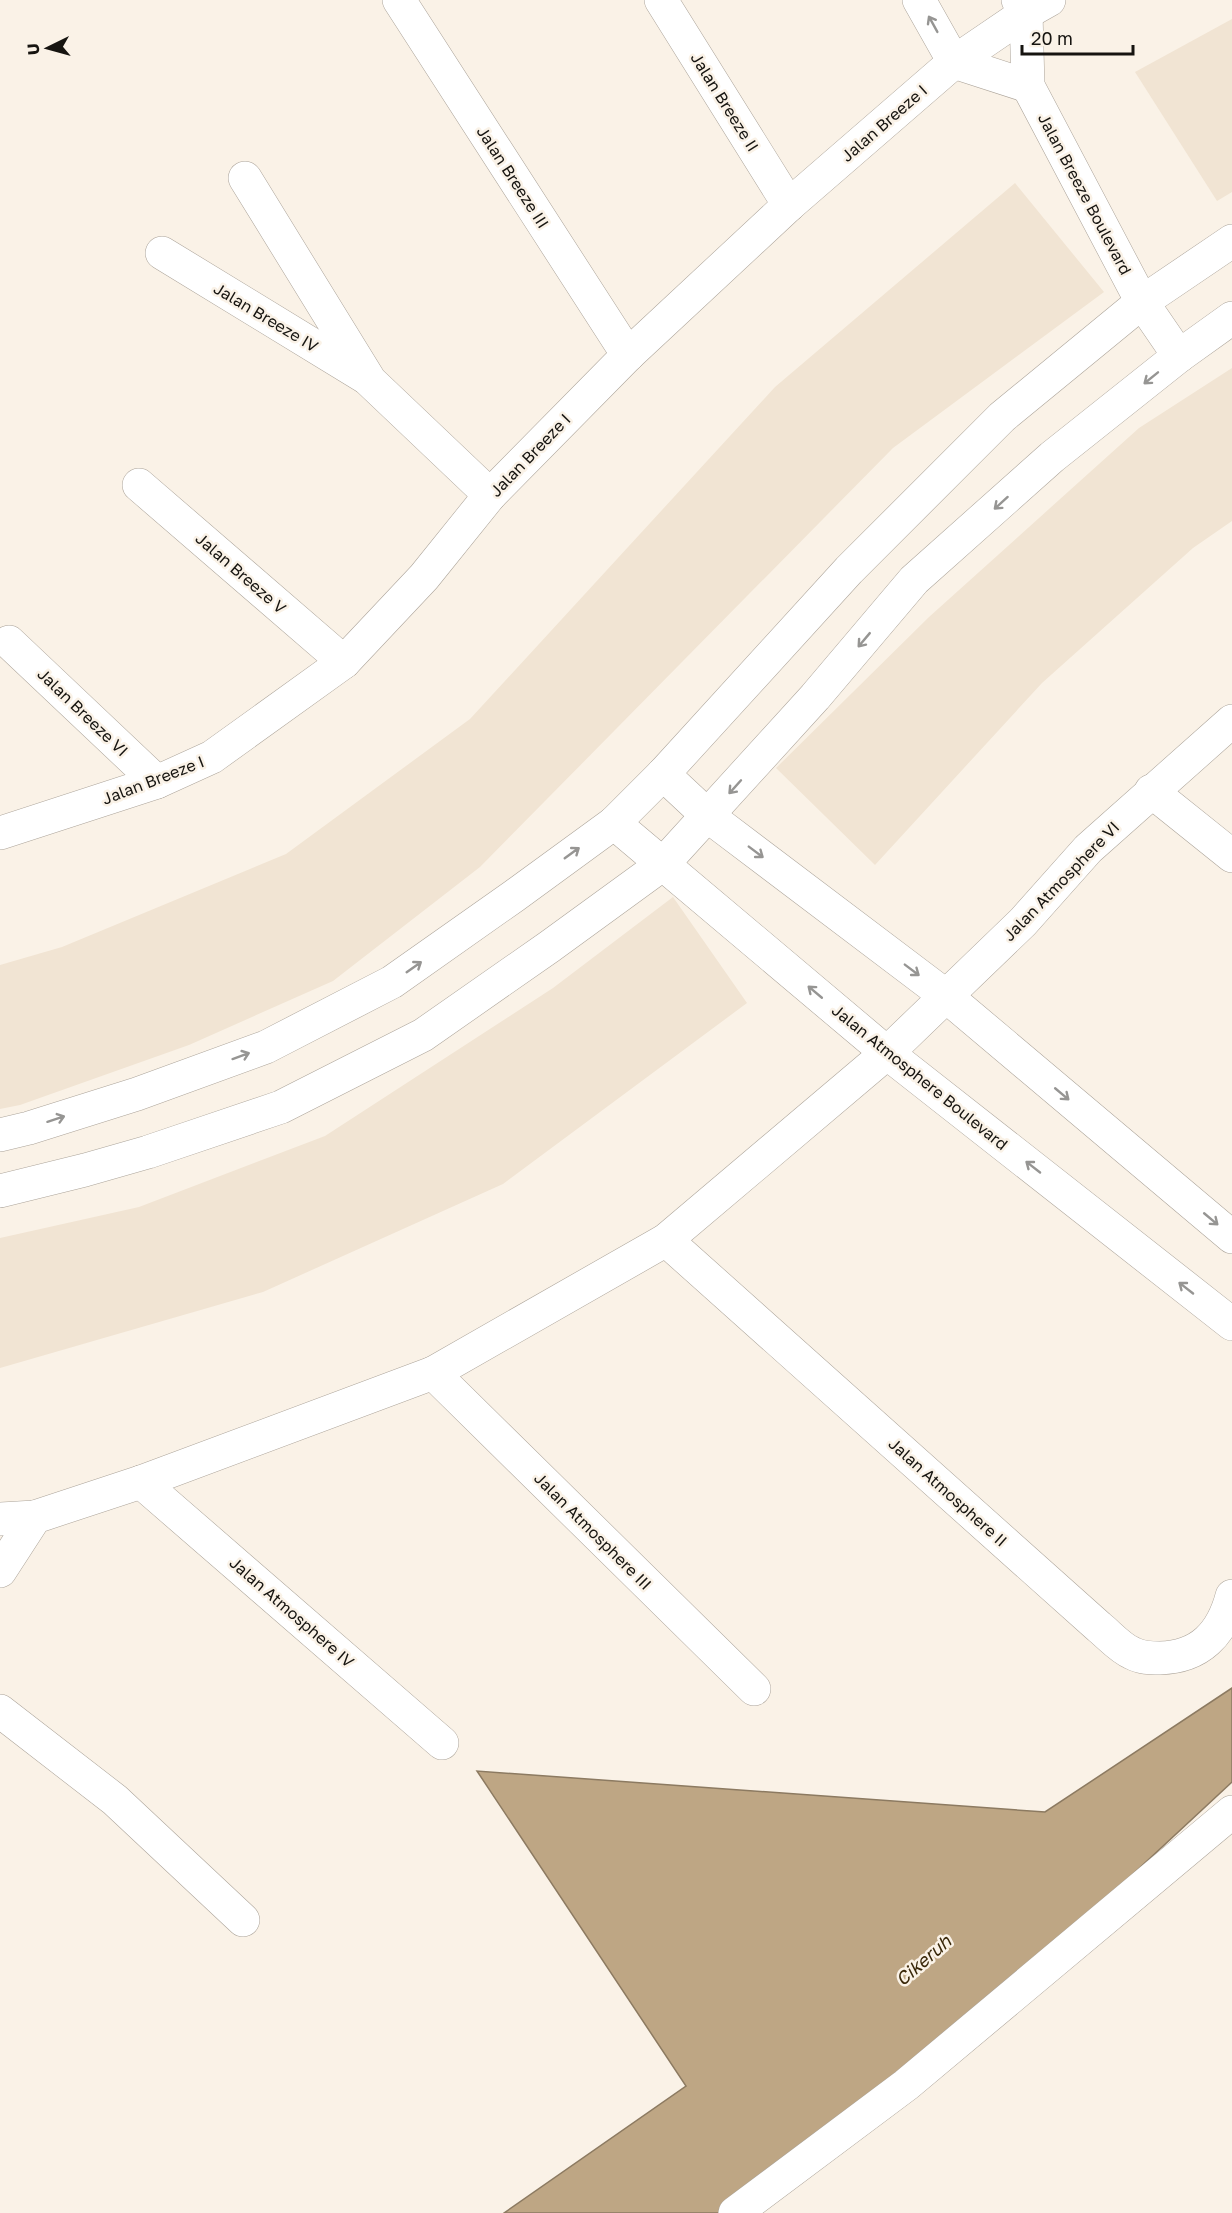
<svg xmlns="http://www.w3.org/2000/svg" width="1232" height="2213" viewBox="0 0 1232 2213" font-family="'Golos Text',sans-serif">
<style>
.built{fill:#f1e4d3}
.water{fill:#bea684;stroke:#8c7a61;stroke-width:1.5}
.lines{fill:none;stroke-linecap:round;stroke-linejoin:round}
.minor-casing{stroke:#aca49a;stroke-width:34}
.major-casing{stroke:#aca49a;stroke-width:34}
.minor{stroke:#fff;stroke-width:33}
.major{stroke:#fff;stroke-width:33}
.oneway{stroke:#969593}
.labels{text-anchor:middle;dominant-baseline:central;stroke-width:5;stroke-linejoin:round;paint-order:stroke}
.street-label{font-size:16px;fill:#161410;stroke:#faf2e7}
.water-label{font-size:18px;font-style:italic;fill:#392709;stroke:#faf2e7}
</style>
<rect width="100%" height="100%" fill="#faf2e7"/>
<!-- built -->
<g class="built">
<polygon points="1232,19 1232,192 1217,201 1135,72"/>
<polygon points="1015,183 1104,292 893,448 480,867 333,981 189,1045 20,1105 0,1109 0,965 62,947 286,854 470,719 775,387"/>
<polygon points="1232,368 1232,521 1193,548 1042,683 875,865 776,768 929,617 1139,428"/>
<polygon points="673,897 747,1003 503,1184 263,1292 0,1368 0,1238 139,1207 325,1136 553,988"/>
</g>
<!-- water -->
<polygon class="water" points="1232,1688 1232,1782 906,2085 735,2213 504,2213 686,2086 477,1771 1045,1812"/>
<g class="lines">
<!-- minor casing -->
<g class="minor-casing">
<g id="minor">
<polyline points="399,0 628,355"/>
<polyline points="661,0 789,205"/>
<polyline points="919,0 954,62 1028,86"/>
<polyline points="1018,0 1026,13 1028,86 1142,302 1179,356"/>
<polyline points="245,178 370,381 490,495"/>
<polyline points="162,253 365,377"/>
<polyline points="139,485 344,662"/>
<polyline points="9,642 157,782"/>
<polyline points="663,774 708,816 946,996 1232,1237"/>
<polyline points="1151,791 1232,856"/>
<polyline points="614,823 887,1053 1232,1324"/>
<polyline points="0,833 157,782 212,757 344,662 424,577 490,495 628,355 789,205 954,62 1026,13 1049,0"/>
<path d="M666 1240 1099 1627C1109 1635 1120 1648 1132 1653 1141 1658 1150 1658 1160 1658 1200 1657 1222 1634 1232 1596"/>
<polyline points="433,1373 754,1689"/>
<polyline points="141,1482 442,1743"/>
<polyline points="0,1519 35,1517"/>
<polyline points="0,1571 35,1517 141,1482 433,1373 666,1240 887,1053 1023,922 1088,849 1232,721"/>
<polyline points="0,1711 115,1800 243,1920"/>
<polyline points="735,2213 906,2085 1232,1812"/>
</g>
</g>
<!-- major casing -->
<g class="major-casing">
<g id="major">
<polyline points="0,1135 29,1128 137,1094 266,1047 392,982 514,896 614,823 663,774 849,570 1002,417 1142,302 1232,241"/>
<polyline points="0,1191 85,1170 148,1152 281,1107 423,1035 549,947 663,864 815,697 914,580 1052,457 1179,356 1232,318"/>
</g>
</g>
<!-- minor -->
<use href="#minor" class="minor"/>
<!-- major -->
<use href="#major" class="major"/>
</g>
<!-- one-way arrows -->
<defs><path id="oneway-shaft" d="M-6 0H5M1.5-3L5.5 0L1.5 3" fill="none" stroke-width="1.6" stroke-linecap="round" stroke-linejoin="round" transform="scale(1.5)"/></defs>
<g class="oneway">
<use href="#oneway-shaft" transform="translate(933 24) rotate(-119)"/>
<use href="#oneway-shaft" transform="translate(1151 378) rotate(141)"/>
<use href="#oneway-shaft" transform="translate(1001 503) rotate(138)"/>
<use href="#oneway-shaft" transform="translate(864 640) rotate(130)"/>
<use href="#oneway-shaft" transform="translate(735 787) rotate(132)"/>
<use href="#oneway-shaft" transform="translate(756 852) rotate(37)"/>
<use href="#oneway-shaft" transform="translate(572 853) rotate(-36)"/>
<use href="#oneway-shaft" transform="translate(414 967) rotate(-35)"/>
<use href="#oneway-shaft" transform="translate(912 970) rotate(37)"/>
<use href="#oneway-shaft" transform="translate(815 992) rotate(-140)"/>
<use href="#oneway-shaft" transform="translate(241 1056) rotate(-20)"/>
<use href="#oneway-shaft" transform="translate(1062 1094) rotate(40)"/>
<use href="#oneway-shaft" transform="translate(56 1119) rotate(-18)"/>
<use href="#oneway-shaft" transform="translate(1033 1167) rotate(-142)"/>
<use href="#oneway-shaft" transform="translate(1211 1219) rotate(40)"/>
<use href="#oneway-shaft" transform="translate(1186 1288) rotate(-142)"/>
</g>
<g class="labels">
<!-- street labels -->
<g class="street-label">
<text transform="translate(725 102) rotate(58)">Jalan Breeze II</text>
<text transform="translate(884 123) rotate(-41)">Jalan Breeze I</text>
<text transform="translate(513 177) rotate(57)">Jalan Breeze III</text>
<text transform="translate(1085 194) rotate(62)">Jalan Breeze Boulevard</text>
<text transform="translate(266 317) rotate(31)">Jalan Breeze IV</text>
<text transform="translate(530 455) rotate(-46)">Jalan Breeze I</text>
<text transform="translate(241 573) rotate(41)">Jalan Breeze V</text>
<text transform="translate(83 712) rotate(44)">Jalan Breeze VI</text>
<text transform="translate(153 780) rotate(-21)">Jalan Breeze I</text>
<text transform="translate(1061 881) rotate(-46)">Jalan Atmosphere VI</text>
<text transform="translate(920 1077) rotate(39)">Jalan Atmosphere Boulevard</text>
<text transform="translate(948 1492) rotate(42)">Jalan Atmosphere II</text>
<text transform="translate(593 1531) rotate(45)">Jalan Atmosphere III</text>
<text transform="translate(292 1612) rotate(41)">Jalan Atmosphere IV</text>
</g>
<!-- water labels -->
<g class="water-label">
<text transform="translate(923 1960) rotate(-41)">Cikeruh</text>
</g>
</g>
<!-- north arrow -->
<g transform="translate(48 48) rotate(265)" stroke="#faf2e7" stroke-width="4.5" paint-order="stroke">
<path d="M0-4.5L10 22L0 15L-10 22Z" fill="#161410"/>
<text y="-9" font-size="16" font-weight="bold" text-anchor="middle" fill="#161410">U</text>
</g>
<!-- scale -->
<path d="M1022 45v9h111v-9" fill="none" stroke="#161410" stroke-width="3"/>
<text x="1031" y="45" font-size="18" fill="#161410" stroke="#faf2e7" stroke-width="4.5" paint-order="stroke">20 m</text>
</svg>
